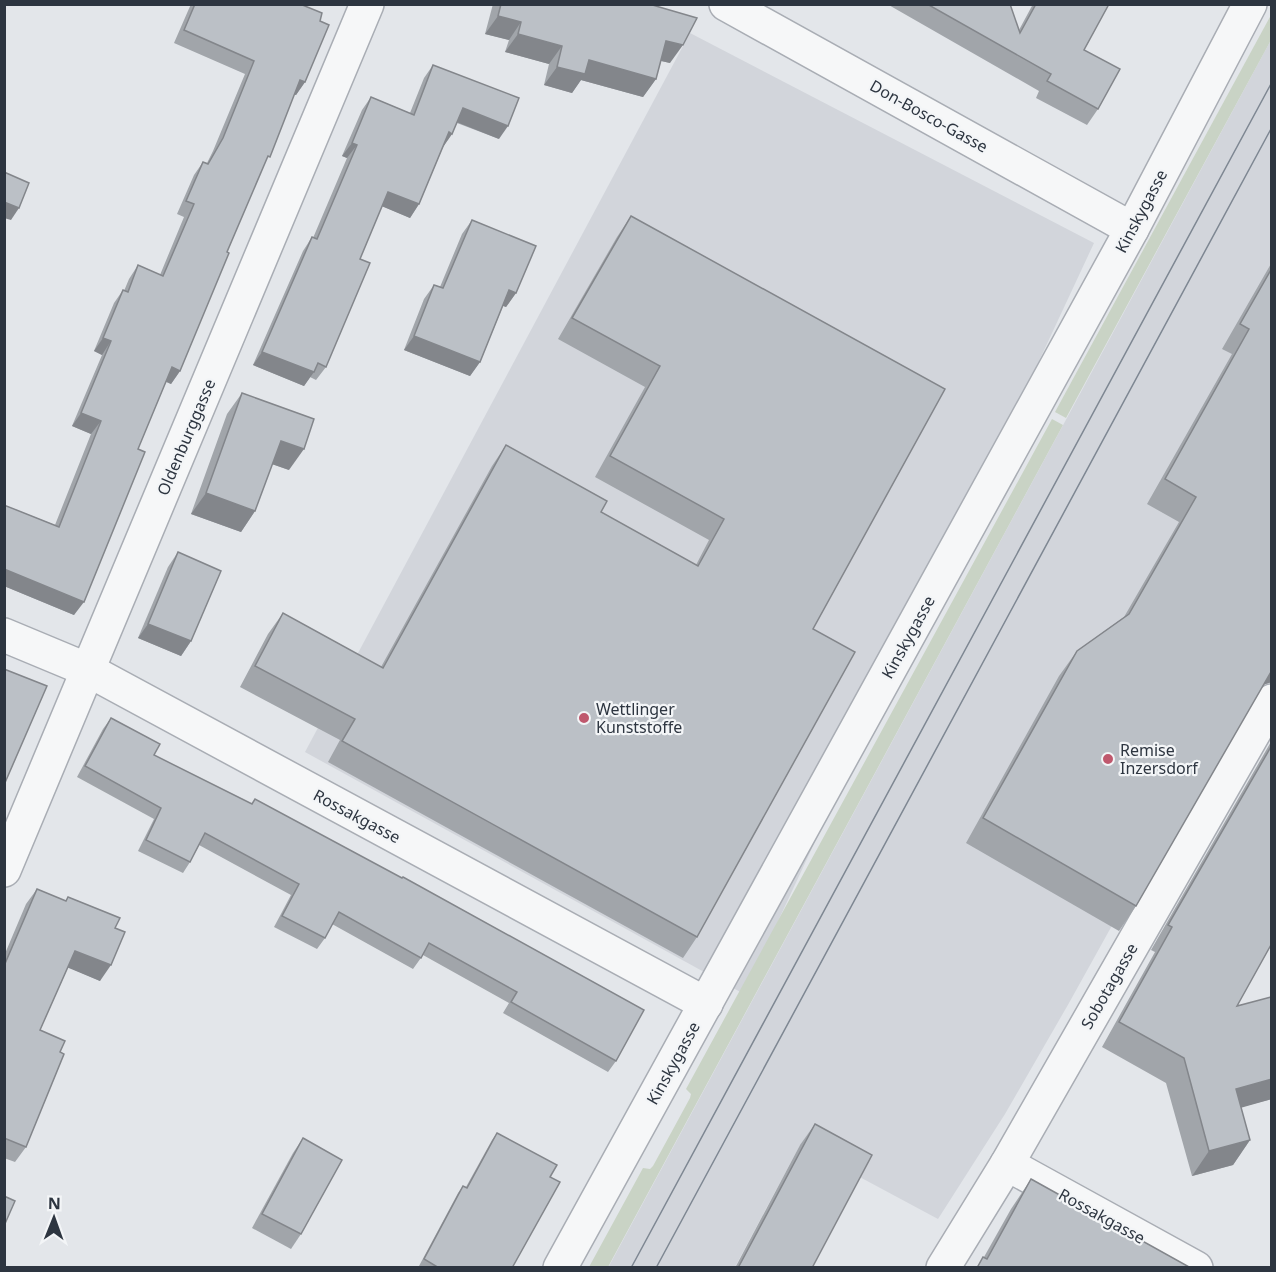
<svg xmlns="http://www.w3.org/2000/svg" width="1276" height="1272" viewBox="0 0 1276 1272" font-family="'Noto Sans',sans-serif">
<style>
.built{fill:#d2d5db}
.green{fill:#c9d3c5}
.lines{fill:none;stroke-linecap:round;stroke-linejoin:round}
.minor-casing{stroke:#a9adb4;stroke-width:36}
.minor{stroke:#f6f7f8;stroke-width:33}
.tram{stroke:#7e8792;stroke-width:1.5}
.wall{fill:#a1a5aa}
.shaded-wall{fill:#83868b}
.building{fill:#bbc0c6;stroke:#83868b;stroke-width:1.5}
.poi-dot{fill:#bf586d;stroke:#f3f5f7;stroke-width:2}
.labels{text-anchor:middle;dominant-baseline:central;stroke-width:4.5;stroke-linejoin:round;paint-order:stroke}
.street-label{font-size:16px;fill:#2d3540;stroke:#f3f5f7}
.poi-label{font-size:16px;fill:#2d3540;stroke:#f3f5f7;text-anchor:start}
</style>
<rect width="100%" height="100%" fill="#e3e6ea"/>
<!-- built -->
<g class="built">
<polygon points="690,33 1094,243 744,994 305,752"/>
<polygon points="1271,40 1271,639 1069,1003 1005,1114 938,1219 800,1145 735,1267 608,1268"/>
</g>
<!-- green -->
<g class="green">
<polygon points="1271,15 1271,40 1066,418 1055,412"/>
<polygon points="1052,419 1063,425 608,1267 589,1267 643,1168 650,1169 653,1166 690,1098 691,1094 686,1089"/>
</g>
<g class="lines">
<!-- minor casing -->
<g class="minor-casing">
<g id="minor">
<polyline points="726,4 1132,229"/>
<polyline points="4,635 88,670 706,1004"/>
<polyline points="4,870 367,4"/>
<polyline points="1007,1164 1196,1268"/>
<polyline points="560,1268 1132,229 1250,4"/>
<polyline points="943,1268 1007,1164 1272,701"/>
</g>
</g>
<!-- minor -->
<use href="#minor" class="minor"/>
<!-- tram -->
<g class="tram">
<polyline points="631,1268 1272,82"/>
<polyline points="656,1268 1272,127"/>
</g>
</g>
<!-- wall -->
<g class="wall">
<polygon points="191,4 300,4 320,21 305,82 296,95 294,94 227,252 180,371 171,384 166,382 138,449 74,615 4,586 4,505 55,525 91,434 72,426 102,355 94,351 114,303 123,290 124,291 129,279 138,265 160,275 184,217 177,214 194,175 203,162 207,163 213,151 245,74 174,43"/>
<polygon points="493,4 649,4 670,63 661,61 656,79 643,97 581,80 572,93 544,85 549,64 505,52 509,40 485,34"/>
<polygon points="887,4 1010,4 1019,30 1033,4 1109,4 1084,50 1098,109 1087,125 1036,98 1039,91"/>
<polygon points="433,65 499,139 457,123 452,134 443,147 419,204 410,218 382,206 360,259 326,367 316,380 310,377 304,386 253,365 303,251 312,237 313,238 347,158 342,156 362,110 371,97 410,113 424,78"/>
<polygon points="631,216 813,629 697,937 683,958 328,762 340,740 240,687 268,634 283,613 381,667 492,466 506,445 601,512 696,565 709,540 595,477 645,387 558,339 617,237"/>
<polygon points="472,220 516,293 506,307 503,306 480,362 470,376 404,350 424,299 434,285 440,287 462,234"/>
<polygon points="1272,262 1272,682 1263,685 1136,906 1119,931 966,843 1059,676 1077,651 1124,617 1179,522 1147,504 1232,354 1222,349"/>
<polygon points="242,393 289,470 272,464 255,511 241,532 191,514 227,414"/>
<polygon points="178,552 191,641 181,656 138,638 168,567"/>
<polygon points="111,718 154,755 252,804 255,799 616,1061 608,1072 503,1013 509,1003 423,955 413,969 332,924 325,938 317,949 274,927 291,895 199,845 190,862 183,873 138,851 154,819 77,777 103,729"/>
<polygon points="1272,740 1272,943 1237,1006 1271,997 1272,1099 1241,1107 1250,1140 1233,1165 1192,1176 1166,1083 1102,1047 1155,952 1151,950"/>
<polygon points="37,889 66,901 68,897 115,928 100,981 68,967 40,1030 60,1052 26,1147 15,1162 4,1158 4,956 26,904"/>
<polygon points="815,1124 812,1268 735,1268 800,1145"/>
<polygon points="497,1133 550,1177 512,1268 421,1268 419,1266 458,1193 463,1186 466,1187 492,1140"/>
<polygon points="303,1138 301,1234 291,1249 252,1228 293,1153"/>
<polygon points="1031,1179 1191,1268 976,1268 984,1257 1011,1209"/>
</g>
<!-- shaded-wall -->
<g class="shaded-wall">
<polygon points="498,16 521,22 509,40 485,34"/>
<polygon points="518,34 562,46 549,64 505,52"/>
<polygon points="666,41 683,45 670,63 653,59"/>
<polygon points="589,60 656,79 643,97 581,80 572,93 544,85 557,67"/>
<polygon points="300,80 305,82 296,95 290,93"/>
<polygon points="463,108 508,126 499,139 454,121"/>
<polygon points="449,132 452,134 443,147"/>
<polygon points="352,143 357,145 347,158 342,156"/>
<polygon points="388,192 419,204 410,218 379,205"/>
<polygon points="4,202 19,208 11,220 4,218"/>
<polygon points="509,290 516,293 506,307 499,304"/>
<polygon points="414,336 480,362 470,376 404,350"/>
<polygon points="103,338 111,341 102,355 94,351"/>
<polygon points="262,352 314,372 304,386 253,365"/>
<polygon points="172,367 180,371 171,384 163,380"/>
<polygon points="81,413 101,421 91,434 72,426"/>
<polygon points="281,441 304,449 289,470 266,462"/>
<polygon points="206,493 255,511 241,532 191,514"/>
<polygon points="4,569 84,602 74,615 4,586"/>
<polygon points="148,624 191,641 181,656 138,638"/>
<polygon points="1272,669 1272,682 1262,685"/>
<polygon points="75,951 111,965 100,981 64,966"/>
<polygon points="1272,1079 1272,1099 1219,1114 1236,1089"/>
<polygon points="1250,1140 1233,1165 1192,1176 1209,1151"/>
</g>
<!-- building -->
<g class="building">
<polygon points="195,4 300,4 322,13 320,21 329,25 305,82 300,80 270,157 268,156 227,252 229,253 180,371 172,367 138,449 145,452 84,602 4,569 4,505 59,527 101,421 81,413 111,341 103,338 123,290 128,292 138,265 163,276 194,204 186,201 203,162 208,164 223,138 254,61 184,30"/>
<polygon points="501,4 649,4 697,18 683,45 666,41 656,79 589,60 585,74 557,67 562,46 518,34 521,22 498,16"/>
<polygon points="927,4 1010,4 1020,33 1036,4 1109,4 1084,50 1120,69 1098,109 1047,81 1051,74"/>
<polygon points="433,65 519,98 508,126 463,108 452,134 449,132 419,204 388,192 360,259 370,263 326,367 318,363 314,372 262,352 312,237 317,239 357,145 352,143 371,97 414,115"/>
<polygon points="4,172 29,183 19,208 4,202"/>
<polygon points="631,216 945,389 813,629 855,652 697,937 342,741 355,719 255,666 283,613 383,668 506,445 607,501 601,512 698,566 724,519 610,456 660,366 572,318"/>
<polygon points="472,220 536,246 516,293 509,290 480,362 414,336 434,285 443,288"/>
<polygon points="1272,268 1272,670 1136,906 983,818 1077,651 1129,614 1196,497 1165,479 1249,329 1240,324"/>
<polygon points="242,393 314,419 304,449 281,441 255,511 206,493"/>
<polygon points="178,552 221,571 191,641 148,624"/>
<polygon points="4,669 47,686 4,785"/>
<polygon points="111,718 160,744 154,755 252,804 255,799 402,878 403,877 644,1010 616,1061 511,1002 517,992 429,943 421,958 339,912 325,938 282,916 299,884 205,833 190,862 146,840 161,808 85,766"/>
<polygon points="1272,745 1272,943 1237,1006 1271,997 1272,1079 1236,1089 1250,1140 1209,1151 1184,1058 1119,1022 1172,927 1168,925"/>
<polygon points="37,889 66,901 68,897 120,918 115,928 125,932 111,965 75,951 40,1030 65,1041 60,1052 64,1054 26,1147 4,1138 4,966"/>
<polygon points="815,1124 872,1155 812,1268 738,1268"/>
<polygon points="497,1133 557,1165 550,1177 560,1182 512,1268 439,1268 424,1259 463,1186 467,1188"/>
<polygon points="303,1138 342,1160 301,1234 262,1214"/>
<polygon points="1031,1179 1191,1268 977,1268 983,1257 987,1259"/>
<polygon points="4,1196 15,1201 4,1226"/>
</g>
<!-- markers -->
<g class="poi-dot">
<circle cx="584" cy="718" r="6"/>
<circle cx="1108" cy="759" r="6"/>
</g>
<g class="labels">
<!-- street labels -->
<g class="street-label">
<text transform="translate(929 116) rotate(29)">Don-Bosco-Gasse</text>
<text transform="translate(1141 211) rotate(-62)">Kinskygasse</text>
<text transform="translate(186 437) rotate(-67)">Oldenburggasse</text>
<text transform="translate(908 637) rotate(-61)">Kinskygasse</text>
<text transform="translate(357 816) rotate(28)">Rossakgasse</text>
<text transform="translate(1109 986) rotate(-60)">Sobotagasse</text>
<text transform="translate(673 1063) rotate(-61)">Kinskygasse</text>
<text transform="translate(1102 1216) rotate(29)">Rossakgasse</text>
</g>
<!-- poi labels -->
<g class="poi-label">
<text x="596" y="709">Wettlinger<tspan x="596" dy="18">Kunststoffe</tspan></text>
<text x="1120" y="750">Remise<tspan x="1120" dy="18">Inzersdorf</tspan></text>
</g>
</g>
<!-- border -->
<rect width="1276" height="1272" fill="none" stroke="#2d3540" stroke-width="12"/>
<!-- north arrow -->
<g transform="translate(54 1218) rotate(1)" stroke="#f3f5f7" stroke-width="4.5" paint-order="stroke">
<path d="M0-4.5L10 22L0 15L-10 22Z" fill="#2d3540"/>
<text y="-9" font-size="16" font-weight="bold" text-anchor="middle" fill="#2d3540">N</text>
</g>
</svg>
